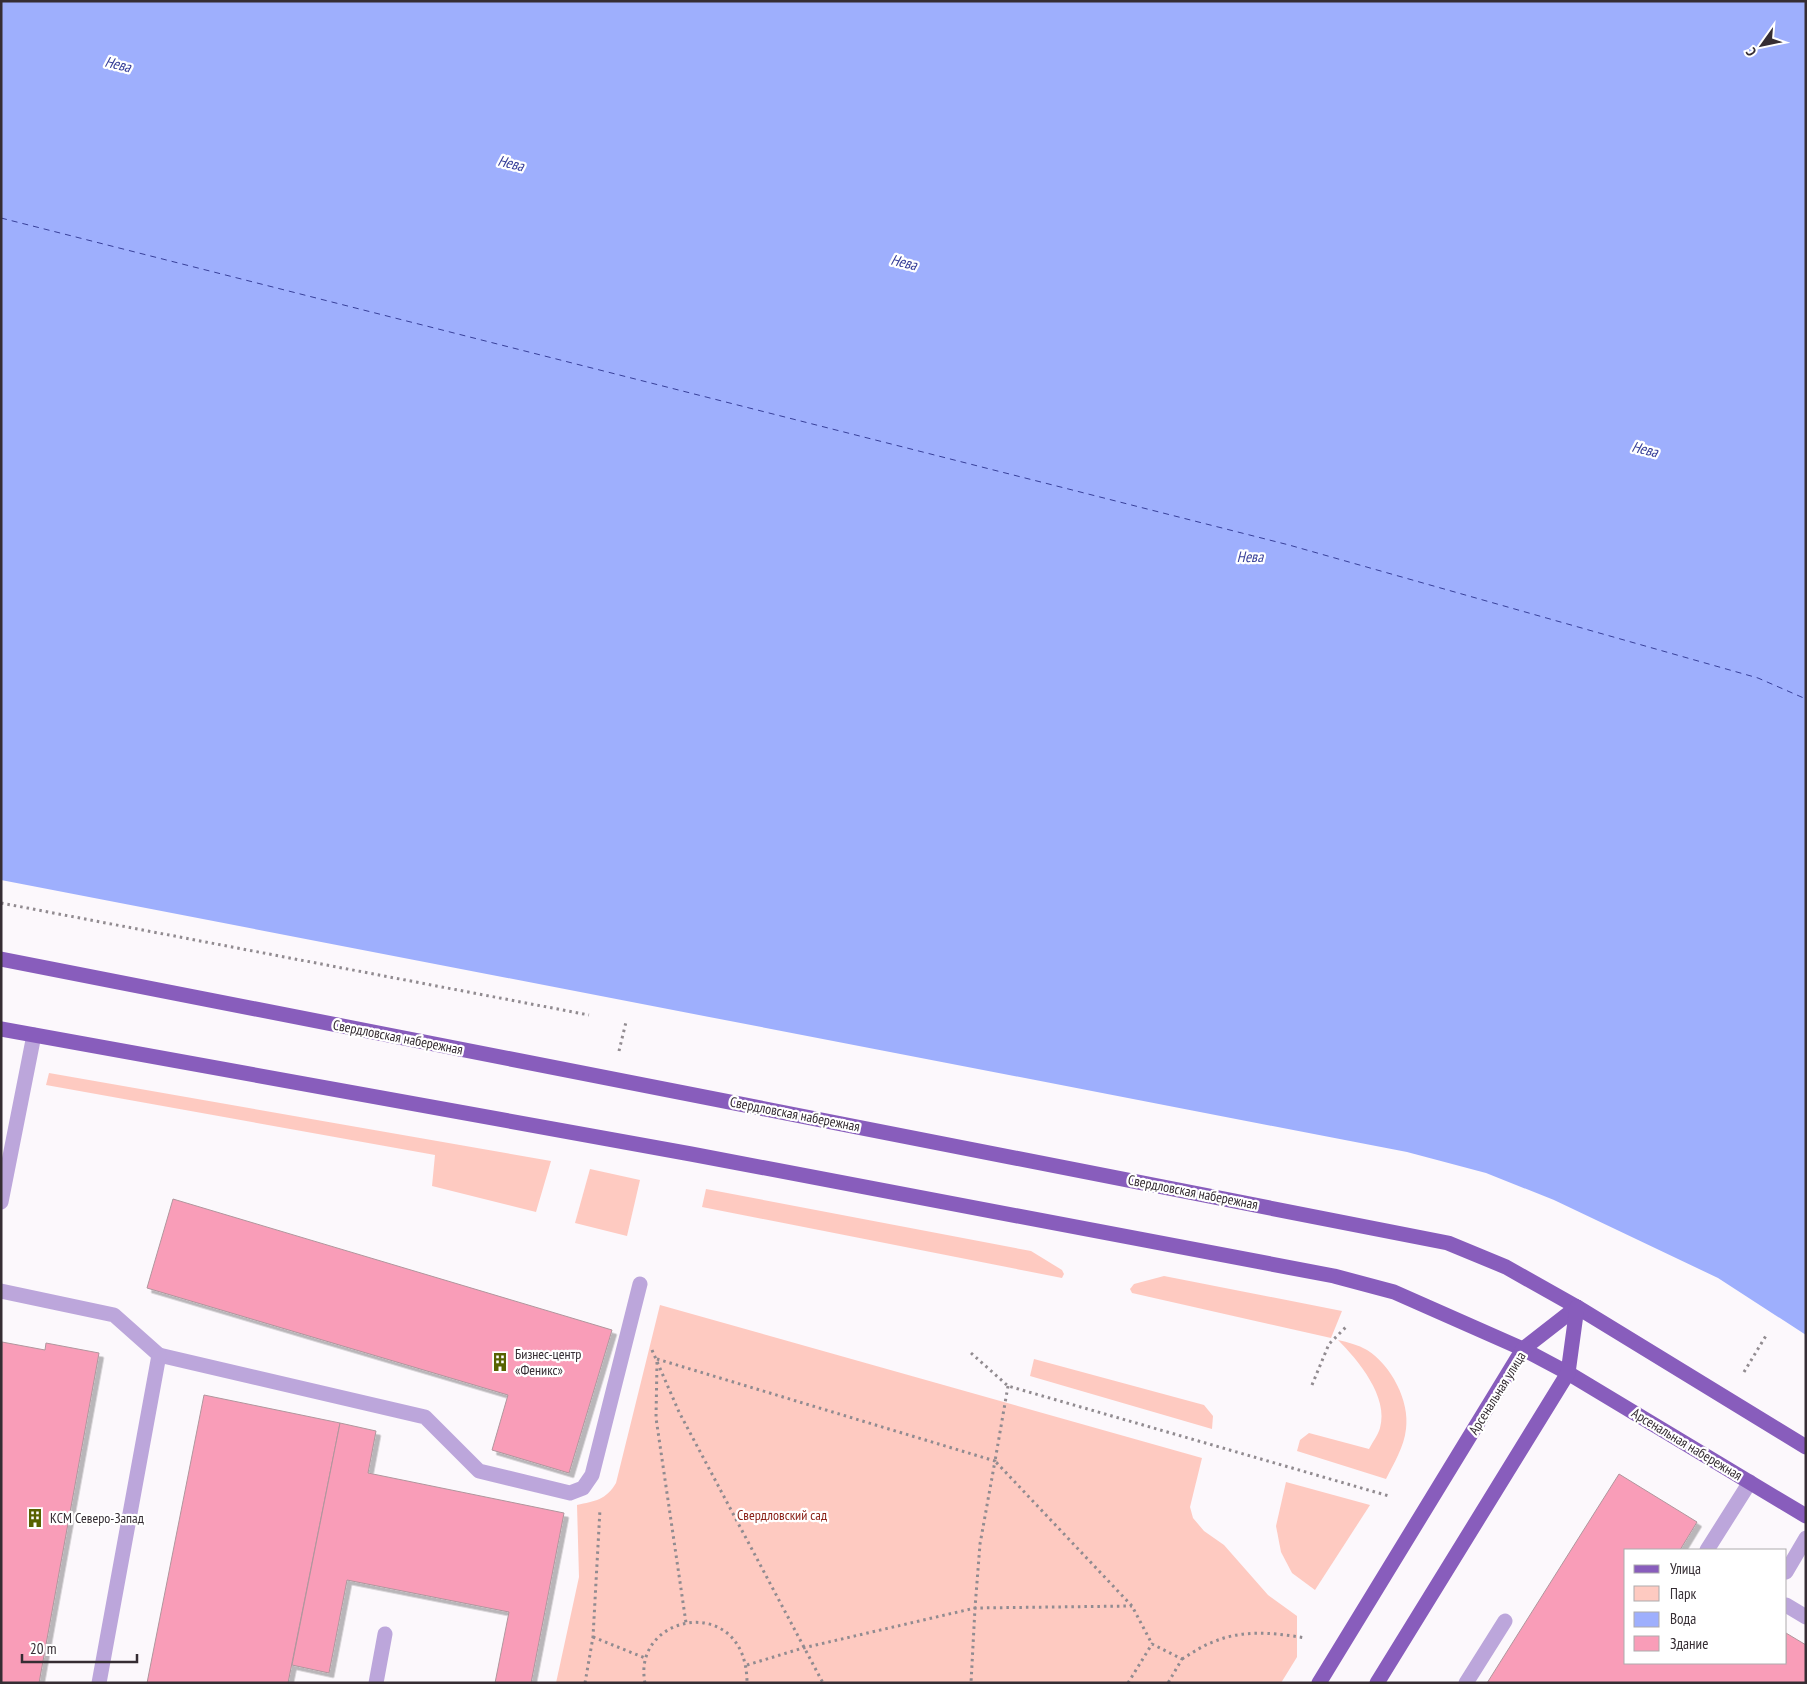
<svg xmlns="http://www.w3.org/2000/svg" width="1807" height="1684" viewBox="0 0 1807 1684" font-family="'PT Sans Narrow',sans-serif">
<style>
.green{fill:#fecac1}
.water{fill:#9eaffd}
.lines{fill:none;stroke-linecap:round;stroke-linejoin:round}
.ferry{stroke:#384099;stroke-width:1;stroke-dasharray:6 5;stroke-linecap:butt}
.building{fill:#f99db8;stroke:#b0969d;filter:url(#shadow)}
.path{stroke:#918b90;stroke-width:3;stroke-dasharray:2.5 4;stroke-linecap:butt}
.minor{stroke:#bca6db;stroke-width:15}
.major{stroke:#885dbc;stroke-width:15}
.labels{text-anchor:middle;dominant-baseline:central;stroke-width:4.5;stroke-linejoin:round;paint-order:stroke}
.street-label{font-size:14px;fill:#352d33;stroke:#fff}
.poi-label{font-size:14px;fill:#352d33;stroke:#fff;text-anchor:start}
.park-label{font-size:14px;fill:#881e14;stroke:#fff}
.water-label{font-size:15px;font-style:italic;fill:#384099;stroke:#fff}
</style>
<defs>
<filter id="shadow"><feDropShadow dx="4.5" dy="4.5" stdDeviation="0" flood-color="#0004"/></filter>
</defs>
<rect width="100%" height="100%" fill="#fcf8fc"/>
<!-- green -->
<g class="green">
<polygon points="49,1073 551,1161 536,1212 432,1186 435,1155 46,1085"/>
<polygon points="590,1169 640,1180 627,1236 575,1223"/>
<polygon points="706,1189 1031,1251 1062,1270 1064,1274 1062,1278 702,1207"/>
<polygon points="1164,1276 1342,1311 1331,1338 1132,1293 1130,1289 1134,1284"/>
<path d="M660 1305 1202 1458 1190 1507 1193 1518 1204 1531 1224 1545 1268 1595 1297 1616V1657L1281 1683H556L579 1577 577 1505C595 1501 606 1500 616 1483Z"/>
<path d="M1338 1340C1348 1342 1358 1345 1367 1350 1391 1365 1410 1401 1406 1429 1404 1447 1394 1463 1386 1479L1297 1451 1300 1440 1309 1433 1369 1449C1372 1443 1378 1435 1380 1428 1389 1397 1358 1360 1338 1340Z"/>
<polygon points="1034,1359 1204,1405 1213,1416 1212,1429 1030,1376"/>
<polygon points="1286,1482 1370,1505 1315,1590 1292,1573 1281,1552 1276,1526"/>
</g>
<!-- water -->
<polygon class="water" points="1,1 1806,1 1806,1335 1718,1278 1554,1200 1486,1173 1407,1152 1,880"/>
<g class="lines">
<!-- ferry -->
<polyline class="ferry" points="1,218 1289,545 1758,678 1806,699"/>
</g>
<!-- building -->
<g class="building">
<polygon points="173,1199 612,1330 569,1473 492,1450 508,1395 147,1288"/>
<polygon points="2,1342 45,1350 46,1343 99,1353 39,1683 1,1683"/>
<polygon points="204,1395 340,1423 288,1683 147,1683"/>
<polygon points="340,1423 376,1431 368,1473 564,1513 531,1683 495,1683 509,1612 347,1580 329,1673 292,1665"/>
<polygon points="1619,1474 1697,1522 1680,1550 1626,1550 1626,1663 1786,1663 1786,1633 1806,1645 1806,1683 1487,1683"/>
</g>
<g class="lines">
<!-- path -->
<g class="path">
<polyline points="1,903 589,1015"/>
<polyline points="619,1051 626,1022"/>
<polyline points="652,1350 679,1412 823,1683"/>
<polyline points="971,1353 1008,1386 1389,1496"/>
<polyline points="657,1359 995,1461 980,1544 975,1608 1132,1606"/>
<polyline points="657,1362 656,1418 686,1623"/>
<polyline points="1744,1372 1767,1334"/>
<polyline points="1312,1385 1329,1344 1346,1327"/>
<polyline points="1008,1386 995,1461 1132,1606 1152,1644"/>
<polyline points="593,1637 645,1658"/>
<path d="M1182 1659C1192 1653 1202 1646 1213 1642 1243 1629 1275 1633 1306 1638"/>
<polyline points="747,1665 803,1648 975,1608 971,1683"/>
<polyline points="585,1683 593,1637 600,1509"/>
<path d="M645 1683C631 1613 747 1592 747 1683"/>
<polyline points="1128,1683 1152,1644 1182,1659 1168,1683"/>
</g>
<!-- minor -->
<g class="minor">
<polyline points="1,1202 34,1035"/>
<polyline points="1,1291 114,1315 159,1355 425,1417 479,1471 570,1493 583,1488 592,1475 640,1284"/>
<polyline points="1707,1550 1750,1482"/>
<polyline points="1786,1572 1806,1538"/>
<polyline points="1786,1605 1806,1617"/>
<polyline points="99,1683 159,1355"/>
<polyline points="376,1683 385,1634"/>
<polyline points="1466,1683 1505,1621"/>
</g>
<!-- major -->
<g class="major">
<polyline points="1,959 1448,1243 1506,1267 1577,1307 1806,1447"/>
<polyline points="1,1029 691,1154 1334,1276 1394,1292 1523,1349 1568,1373 1806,1516"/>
<polyline points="1319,1683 1523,1349 1577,1307"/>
<polyline points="1377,1683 1568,1373 1577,1307"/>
</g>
</g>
<!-- icons -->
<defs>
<g id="building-bare" transform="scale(1.5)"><path d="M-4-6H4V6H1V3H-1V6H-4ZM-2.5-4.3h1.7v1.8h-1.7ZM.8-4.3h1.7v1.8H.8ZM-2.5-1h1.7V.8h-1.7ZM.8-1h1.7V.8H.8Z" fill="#586200" stroke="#fff" stroke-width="2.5" paint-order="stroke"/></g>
</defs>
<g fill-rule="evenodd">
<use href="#building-bare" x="500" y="1362"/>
<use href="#building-bare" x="35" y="1518"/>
</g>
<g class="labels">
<!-- street labels -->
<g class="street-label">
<text transform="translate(398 1037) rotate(11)">Свердловская набережная</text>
<text transform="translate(795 1114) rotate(11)">Свердловская набережная</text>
<text transform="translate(1193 1192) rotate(11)">Свердловская набережная</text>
<text transform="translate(1497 1393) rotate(-58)">Арсенальная улица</text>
<text transform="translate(1687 1444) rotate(31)">Арсенальная набережная</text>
</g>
<!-- poi labels -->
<g class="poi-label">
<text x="515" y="1354">Бизнес-центр<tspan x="515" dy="16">«Феникс»</tspan></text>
<text x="50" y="1518">КСМ Северо-Запад</text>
</g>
<!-- park labels -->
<g class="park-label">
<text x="782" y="1515">Свердловский сад</text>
</g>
<!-- water labels -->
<g class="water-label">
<text transform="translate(118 64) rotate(14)">Нева</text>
<text transform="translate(511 163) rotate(14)">Нева</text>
<text transform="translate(904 262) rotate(14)">Нева</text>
<text transform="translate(1645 449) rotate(14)">Нева</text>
<text x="1250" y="556">Нева</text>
</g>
</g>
<!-- border -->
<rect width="1807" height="1684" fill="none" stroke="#352d33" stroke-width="5"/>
<!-- legend -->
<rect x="1624" y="1549" width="162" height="115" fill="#ffffff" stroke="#aeabad"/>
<rect x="1634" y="1565" width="25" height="8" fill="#885dbc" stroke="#aeabad"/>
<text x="1670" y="1574" font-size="15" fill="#352d33">Улица</text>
<rect x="1634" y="1586" width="25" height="15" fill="#fecac1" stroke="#aeabad"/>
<text x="1670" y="1599" font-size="15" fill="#352d33">Парк</text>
<rect x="1634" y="1612" width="25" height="15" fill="#9eaffd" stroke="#aeabad"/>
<text x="1670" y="1624" font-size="15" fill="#352d33">Вода</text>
<rect x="1634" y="1636" width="25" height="15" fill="#f99db8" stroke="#aeabad"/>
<text x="1670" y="1649" font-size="15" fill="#352d33">Здание</text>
<!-- north arrow -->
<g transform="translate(1762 45) rotate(237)" stroke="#ffffff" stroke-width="4" paint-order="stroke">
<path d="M0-4L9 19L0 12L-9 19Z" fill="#352d33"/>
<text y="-8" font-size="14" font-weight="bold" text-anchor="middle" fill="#352d33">С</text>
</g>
<!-- scale -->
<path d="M22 1654v8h115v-8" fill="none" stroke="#352d33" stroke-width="2.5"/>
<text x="30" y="1654" font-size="15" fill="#352d33" stroke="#ffffff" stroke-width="4" paint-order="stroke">20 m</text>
</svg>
